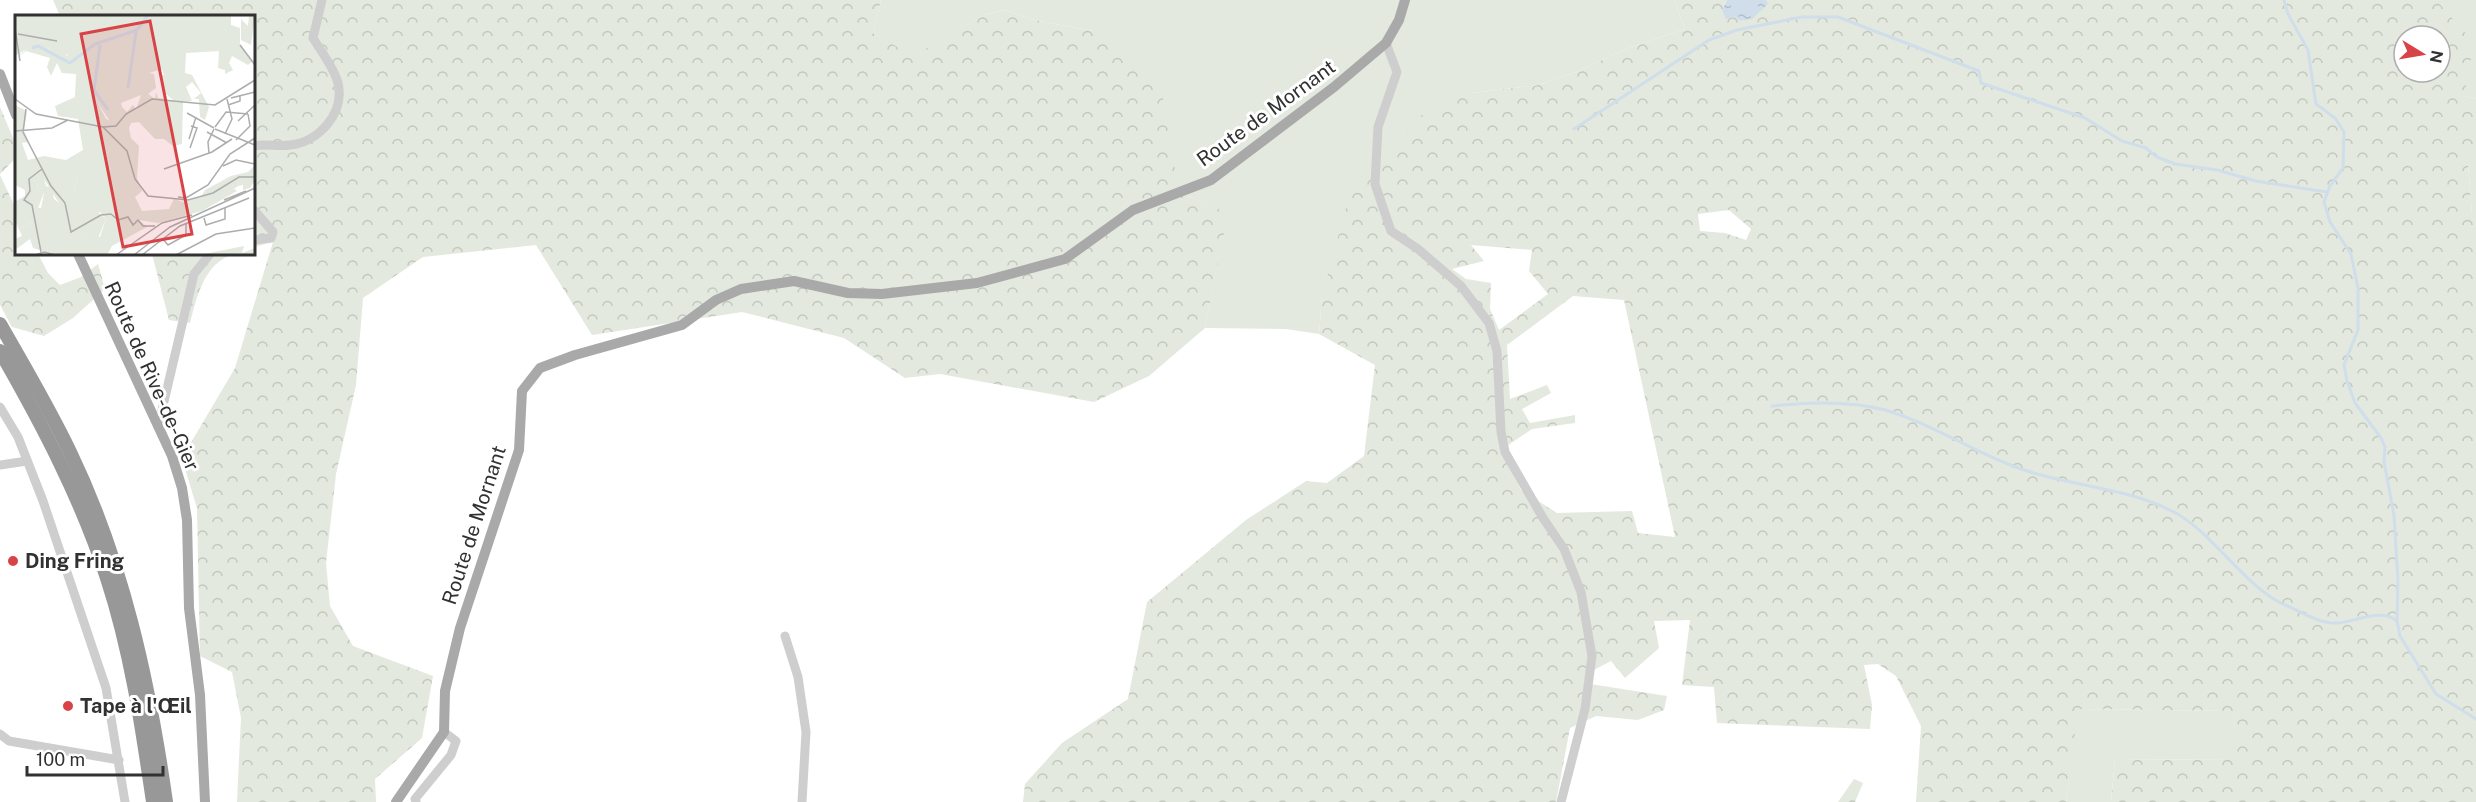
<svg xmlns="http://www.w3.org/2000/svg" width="2476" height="802" viewBox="0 0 2476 802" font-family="'Public Sans',sans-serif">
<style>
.green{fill:#e3e9de}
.forest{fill:url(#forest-crowns);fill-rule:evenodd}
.water{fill:url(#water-ripples)}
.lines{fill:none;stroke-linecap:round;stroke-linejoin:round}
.stream{stroke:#cfdeea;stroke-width:3}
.minor{stroke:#cecece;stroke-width:9}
.major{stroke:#a9a9a9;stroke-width:10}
.highway{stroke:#989898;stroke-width:14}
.poi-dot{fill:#d84347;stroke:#fff;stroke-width:2}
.labels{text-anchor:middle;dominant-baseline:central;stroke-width:6;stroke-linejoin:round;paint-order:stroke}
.street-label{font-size:20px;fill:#313131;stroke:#fff}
.poi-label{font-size:20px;font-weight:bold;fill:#313131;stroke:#fff;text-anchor:start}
.inset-river{fill:none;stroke:#cfdeea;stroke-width:3}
.inset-road{fill:none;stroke:#adadad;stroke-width:1.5}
.view{fill:#d84347;fill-opacity:0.15;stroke:#d84347;stroke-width:3}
.inset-edge{fill:none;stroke:#313131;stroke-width:3}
</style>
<defs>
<pattern id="forest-crowns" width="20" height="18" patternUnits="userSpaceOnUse" patternTransform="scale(1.5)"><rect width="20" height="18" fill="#e3e9de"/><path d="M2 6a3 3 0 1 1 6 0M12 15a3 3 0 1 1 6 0" fill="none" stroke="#c3c8bf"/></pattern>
<pattern id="water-ripples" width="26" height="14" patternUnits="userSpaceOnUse" patternTransform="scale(1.5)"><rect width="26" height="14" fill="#cfdeea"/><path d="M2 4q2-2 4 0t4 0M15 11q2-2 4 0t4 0" fill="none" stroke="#b2bfc9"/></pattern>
</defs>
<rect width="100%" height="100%" fill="#fff"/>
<!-- green -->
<g class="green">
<polygon points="881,0 1674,0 1685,29 1625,49 1579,71 1539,85 1473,93 1322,296 1319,334 1286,329 1205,328 1227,213 1179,192 1093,31 1034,20 1004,10 984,15 913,57 873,33"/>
<polygon points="2436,0 2476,0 2476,99 2464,96"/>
<polygon points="2476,162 2476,216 2472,215 2468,163"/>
<polygon points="2077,709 2235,711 2234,759 2115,760 2111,802 2066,802"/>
</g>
<!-- forest -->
<g class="forest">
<polygon points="53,0 881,0 873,33 913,56 984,15 1004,10 1034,20 1093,31 1162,93 1179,192 1228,213 1205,328 1149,376 1094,402 940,374 905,378 844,338 742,312 592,335 536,245 423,257 363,298 356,385 336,474 326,563 330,606 353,646 433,676 422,738 375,779 376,802 237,802 241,718 232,672 200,656 197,508 179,449 189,446 235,368 273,242 254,247 254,16 60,16"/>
<path d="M1674 0H1727L1724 5 1740 21C1750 20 1763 9 1766 0H2436L2468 36 2473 48 2464 96 2476 99V162L2468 164 2472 214 2476 216V802H2111L2115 760 2233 759 2235 711 2078 709 2066 802H1916L1921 726 1896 676 1878 664 1864 665 1872 705 1870 729 1717 723 1714 687 1682 685 1690 620 1654 621 1659 648 1625 678 1611 661 1586 674 1584 683 1667 696 1664 710 1638 720 1596 716 1570 728 1556 802H1023L1025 784 1062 743 1128 699 1147 602 1246 520 1306 481 1327 483 1364 456 1375 365 1319 334 1322 296 1348 200 1369 170 1424 113 1473 93 1539 85 1579 71 1625 49 1685 29ZM2404 36H2440V72H2404ZM1729 210 1751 229 1746 240 1725 233 1700 231 1698 214ZM1471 245 1532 250 1529 271 1548 294 1499 330 1490 309 1491 283 1466 279 1452 269 1484 261ZM1573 296 1624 300 1675 537 1638 533 1632 511 1557 513 1521 490 1501 450 1532 429 1575 423V415L1530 423 1522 409 1551 393 1547 385 1510 399 1507 345Z"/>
<polygon points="0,107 16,145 16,158 0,174"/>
<polygon points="0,175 16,209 16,254 38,254 48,273 60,285 81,277 98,264 105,289 73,318 44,336 12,327 0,305"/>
<path d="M152 254H234C204 263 197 296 190 323L169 320Z"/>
<polygon points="1854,779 1863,783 1855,802 1838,802"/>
</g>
<!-- water -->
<polygon class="water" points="1727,0 1766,0 1768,4 1752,19 1740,21 1735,17 1726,19 1722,10"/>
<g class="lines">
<!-- stream -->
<g class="stream">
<polyline points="2284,0 2288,14 2308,50 2316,104 2335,118 2344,132 2343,168 2330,186 2324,202 2330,222 2351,254 2358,288 2358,330 2344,365 2347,381 2355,403 2381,438 2385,447 2384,462 2394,515 2398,581 2397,621 2400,636 2436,694 2476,719"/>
<polyline points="1574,129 1709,40 1737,30 1802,17 1838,17 1979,71 1981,83 2085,118 2122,141 2146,148 2157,157 2175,164 2217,170 2256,181 2327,192"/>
<path d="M1772 406C1808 402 1849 400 1885 410 1930 423 1970 450 2013 466 2064 486 2121 486 2170 510 2210 528 2244 587 2285 605 2300 611 2320 624 2336 623 2354 623 2381 607 2397 621"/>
</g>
<!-- minor -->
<g class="minor">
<polyline points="1386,43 1397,72 1378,127 1375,184 1391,231 1418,249 1461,286 1489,323 1497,351 1501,432 1505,452 1543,518 1564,549 1581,592 1592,656 1585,709 1561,802"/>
<path d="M254 146C266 143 278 147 290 145 319 142 345 113 338 83 334 68 321 51 313 38L322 0"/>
<polyline points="254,210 273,232 271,238 254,240"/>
<polyline points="0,407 18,437 43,501 106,688 125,802"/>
<polyline points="158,427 194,274 210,254"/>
<polyline points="0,465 27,461"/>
<polyline points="785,636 798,677 806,732 802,802"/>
<polyline points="0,734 9,741 119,760"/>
<polyline points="416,802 415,799 451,755 456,741 444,732"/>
</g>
<!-- major -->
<g class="major">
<polyline points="0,74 16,115"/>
<polyline points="78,254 172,456 182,488 187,520 189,608 200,695 205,802"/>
<polyline points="396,802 444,732 445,691 460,628 519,450 522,391 540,368 575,355 682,325 716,300 741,289 794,281 848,293 882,294 977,283 1065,259 1133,210 1211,180 1334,87 1386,43 1399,20 1405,0"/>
</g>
<!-- highway -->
<g class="highway">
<path d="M0 324C24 366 49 408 70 452 123 562 149 682 166 802"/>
<path d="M0 351C42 424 81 498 107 578 131 651 142 727 153 802"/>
</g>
</g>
<!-- markers -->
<g class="poi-dot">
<circle cx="13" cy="561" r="6"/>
<circle cx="68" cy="706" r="6"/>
</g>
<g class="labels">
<!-- street labels -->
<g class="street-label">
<text transform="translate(1266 113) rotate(-36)">Route de Mornant</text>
<text transform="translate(152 376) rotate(66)">Route de Rive-de-Gier</text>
<text transform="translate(474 525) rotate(-72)">Route de Mornant</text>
</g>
<!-- poi labels -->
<g class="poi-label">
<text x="25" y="561">Ding Fring</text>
<text x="80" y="706">Tape à l'Œil</text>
</g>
</g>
<!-- overview -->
<g transform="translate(15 15)">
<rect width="240" height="240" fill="#fff"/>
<path d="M0 0H103L85 16 70 19 49 43 34 37 35 31 26 25 0 41ZM60 82 66 92 82 87 91 104 114 113 116 123H106L92 138 96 157 82 154 63 161 59 174V177L91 204 83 223 67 219 46 197 47 193 26 159 12 165 17 170 22 166 23 176 29 177 18 207 5 213 0 206 1 186 10 181V175L0 170V90L12 96 9 116 14 127 7 128 13 145 29 141 51 145 68 135 63 104 43 101 40 91Z" fill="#e3e9de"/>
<path d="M103 0H216V10L225 13V29L238 46 233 50 217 41 214 48 218 55 210 59V55L203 53 204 36 171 38 170 58 177 60 194 92 190 105 185 102 184 84H179L186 78 177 67 171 72 177 86 168 87 167 129 158 131 149 124H140L124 107 116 108 114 113 99 112 82 87 72 93 66 92 60 82 61 59 47 58 42 48 36 61 32 52 35 43 11 36 0 44 23 24 35 30 34 37 48 43 46 38 52 41 57 31 75 15 85 16ZM147 54 149 60H144L150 78 158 85 143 83 141 77 140 84 133 79 141 73 139 59 134 58ZM126 80 121 95 118 90 112 97 107 92 106 88ZM234 0H240L236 30 226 25V4L233 11ZM105 123H116L124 131 122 163 127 176 120 182 127 196 154 194 159 184 168 187 186 182 190 175 216 161 233 157 240 150V165L235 173 228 175V170L223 171 219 174 222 176 187 196 143 208 124 205 132 212 97 231 92 240H40L18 233 15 224 0 235V224L7 221 0 206 5 213 18 207 17 201H12L18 193H26L29 178 23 176 22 167 14 172 12 165 5 166 4 164H12L22 156H27L31 171 37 173 39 184 50 193 48 184 52 190V193L46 197 54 200 67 219 85 222 91 204 85 197 75 203 67 202 60 186 59 174 63 161 68 159 64 150 81 146 82 154 96 156 92 138ZM229 231 227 238 240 233V240H184Z" fill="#e3e9de" fill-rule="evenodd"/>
<path class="inset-river" d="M85 30 79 75 93 95M17 33 23 31 55 48 80 29 122 15 133 0M113 73 121 17"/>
<path class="inset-road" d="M0 13 5 46M3 19 42 26M225 30 240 50M216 83 240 77M0 84 21 99 88 112 112 136 120 164 133 181 173 185 198 178 224 162H240M213 90 225 86V80M11 94 8 117 36 171 50 188 56 217 86 200 96 199 103 205 113 202 118 210 123 205 128 211H140M172 98 199 113M223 106 240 90M88 112 101 111 111 99 137 84 200 90 240 65M200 112 211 97 233 99M200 114 240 130M0 116 37 113 53 105M192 117 212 128M210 119 217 104 212 84M174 124 181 102M221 125 235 111 233 99M175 133 182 113 176 111M194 139 193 127 199 114M208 151 221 145 240 149M149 154 197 137 217 124M163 182 171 183 193 170 215 139 240 123M209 185 231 176M189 203 191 210 210 204V193M147 223 153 230 171 220V209M26 237 17 190 9 185 15 176 14 164 27 154M20 240 29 237 40 240M101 240 147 208 177 200M119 240 155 212 240 173M127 240 165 211 234 183M161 240 201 219 240 213"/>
<path class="view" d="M135 6 177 219 108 232 66 19Z"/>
<rect width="240" height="240" class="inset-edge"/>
</g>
<!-- north arrow -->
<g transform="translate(2422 54) rotate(101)"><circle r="28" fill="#ffffff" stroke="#adadad" stroke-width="1.5"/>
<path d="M0-4.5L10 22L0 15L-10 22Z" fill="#d84347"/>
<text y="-9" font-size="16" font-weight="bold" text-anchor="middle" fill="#313131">N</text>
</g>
<!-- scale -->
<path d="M27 766v9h136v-9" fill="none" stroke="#313131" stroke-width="3"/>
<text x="36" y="766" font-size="18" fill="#313131" stroke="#ffffff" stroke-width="4.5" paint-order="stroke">100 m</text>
</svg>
